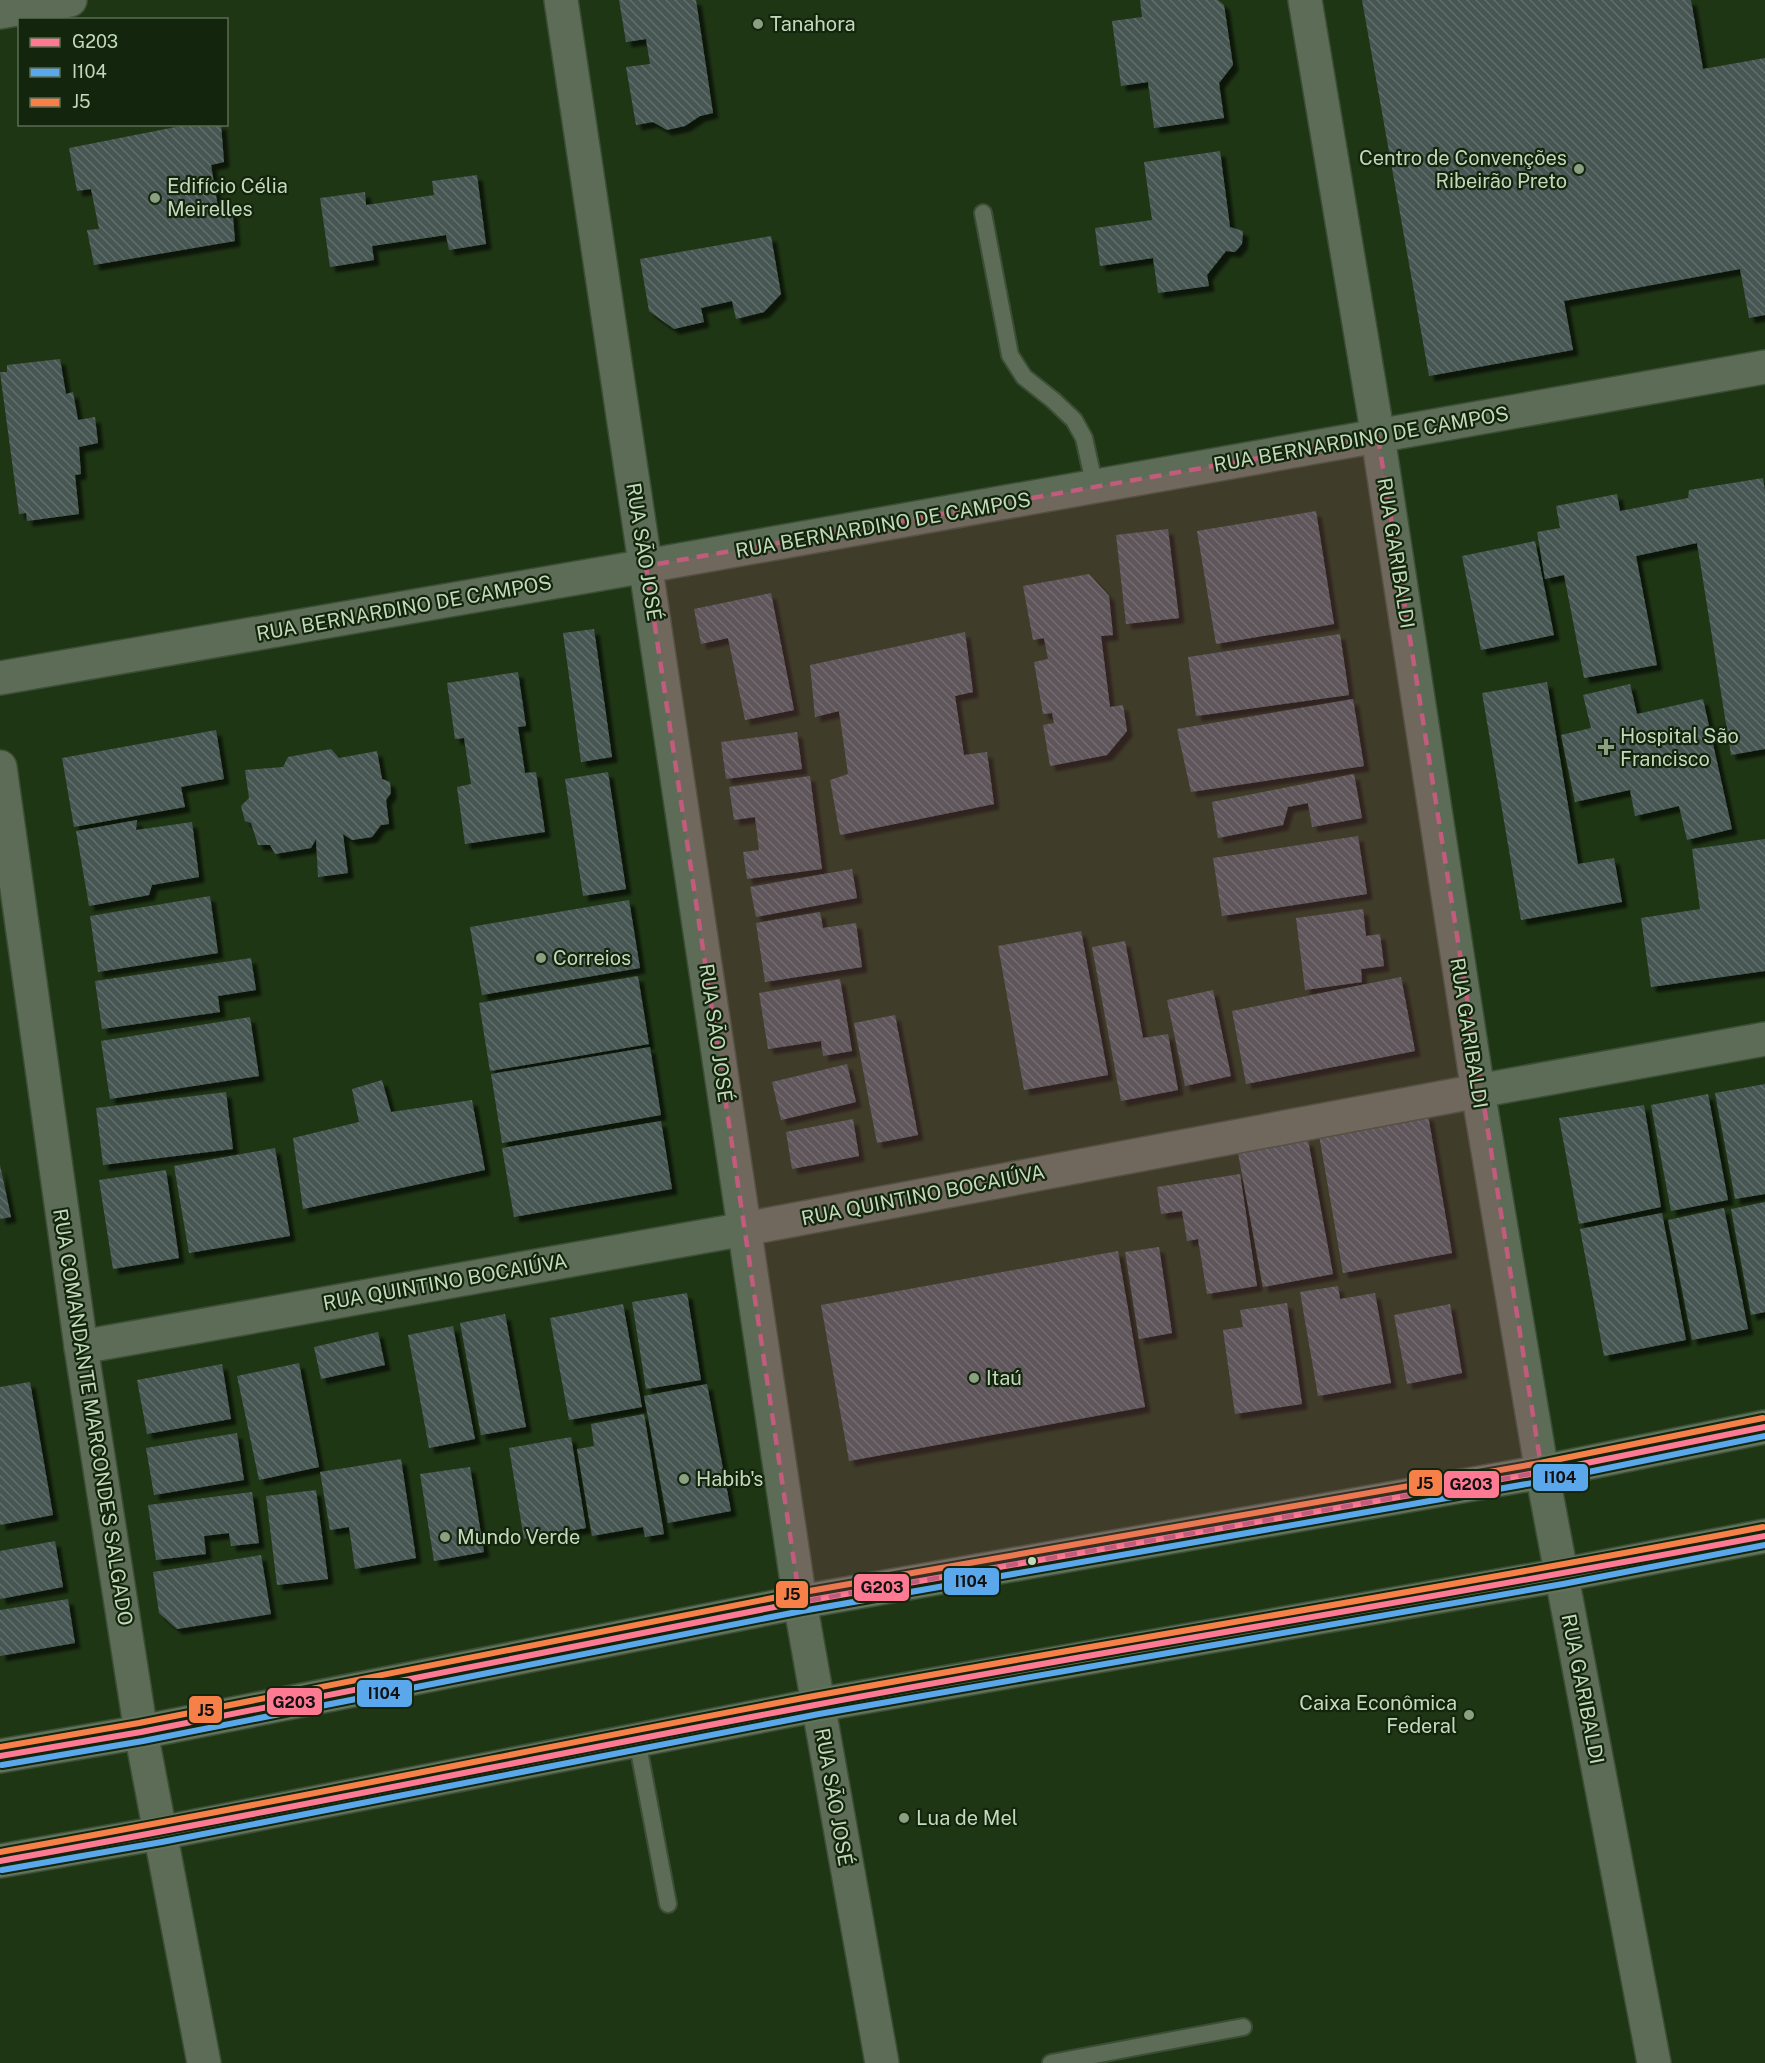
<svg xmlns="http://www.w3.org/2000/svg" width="1765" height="2063" viewBox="0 0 1765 2063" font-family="'Public Sans',sans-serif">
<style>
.building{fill:url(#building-back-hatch);filter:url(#shadow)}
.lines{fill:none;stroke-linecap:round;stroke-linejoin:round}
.service-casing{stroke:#3c4e36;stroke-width:20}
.minor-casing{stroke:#3c4e36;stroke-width:36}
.secondary-casing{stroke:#3c4e36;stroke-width:36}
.service{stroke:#5c6c56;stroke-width:16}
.minor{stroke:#5c6c56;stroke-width:33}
.secondary{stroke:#62735c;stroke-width:33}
.bus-1-casing{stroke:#13250d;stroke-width:10}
.bus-2-casing{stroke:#13250d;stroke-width:10}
.bus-3-casing{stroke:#13250d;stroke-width:10}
.bus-1{stroke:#fe7a93;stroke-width:6}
.bus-2{stroke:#5aa8eb;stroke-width:6}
.bus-3{stroke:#f78048;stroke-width:6}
.marked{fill:#c25c7d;fill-opacity:0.2;stroke:#c25c7d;stroke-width:4.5;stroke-dasharray:12 8;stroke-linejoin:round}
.poi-dot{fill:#89a181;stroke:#13250d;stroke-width:2}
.bus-dot{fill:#c2dabb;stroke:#13250d;stroke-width:2}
.labels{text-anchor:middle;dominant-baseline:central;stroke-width:4.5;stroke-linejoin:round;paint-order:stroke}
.poi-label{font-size:20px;fill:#c2dabb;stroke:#13250d;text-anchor:start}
.street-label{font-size:20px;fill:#c2dabb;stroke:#13250d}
.line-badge{stroke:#13250d;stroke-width:2}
.pale-badge-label{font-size:16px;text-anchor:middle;font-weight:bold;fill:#111}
</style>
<defs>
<pattern id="building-back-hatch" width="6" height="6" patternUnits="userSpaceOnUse" patternTransform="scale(1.5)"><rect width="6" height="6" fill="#465753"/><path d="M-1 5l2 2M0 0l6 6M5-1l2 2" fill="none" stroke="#5f6f6a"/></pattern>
<filter id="shadow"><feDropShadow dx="5.5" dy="5.5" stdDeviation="1.5" flood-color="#0009"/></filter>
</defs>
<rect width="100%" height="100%" fill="#1f3615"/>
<!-- building -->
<g class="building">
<polygon points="619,0 696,0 713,113 700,116 685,126 667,130 653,122 636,125 626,67 650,64 646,39 626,42"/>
<polygon points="1140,0 1218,0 1224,5 1233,65 1219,83 1224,118 1154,128 1148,82 1121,86 1112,21 1142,17"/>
<polygon points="1362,0 1691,0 1703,69 1765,58 1765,315 1749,318 1740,269 1564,301 1573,350 1429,376"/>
<polygon points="191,124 221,124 224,162 211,165 218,207 232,205 235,241 94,265 87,230 99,229 91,189 77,191 69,148"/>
<polygon points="1220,151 1230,227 1243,231 1242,244 1235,252 1226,251 1207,275 1209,286 1158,293 1153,258 1100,266 1095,228 1152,220 1144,162"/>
<polygon points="477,175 486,244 449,250 446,235 372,246 374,260 330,267 320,198 365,192 366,205 434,195 432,181"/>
<polygon points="771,236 781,294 764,312 736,319 732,301 701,308 704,322 674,329 649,311 640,259"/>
<polygon points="60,359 66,394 73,392 78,420 95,417 98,443 79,447 81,474 75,475 79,514 27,521 26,513 19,514 0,372 7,372 7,365"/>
<polygon points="1763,478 1765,491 1765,749 1731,755 1697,543 1636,556 1657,665 1584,678 1564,575 1545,579 1537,532 1560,528 1556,506 1617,494 1620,511 1688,498 1689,490"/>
<polygon points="1316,511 1334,624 1216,644 1197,531"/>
<polygon points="1168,529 1179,618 1126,624 1116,535"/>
<polygon points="1535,541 1554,635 1481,650 1462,556"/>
<polygon points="1089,574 1109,596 1113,635 1101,636 1110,707 1123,705 1127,731 1107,755 1050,766 1043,725 1054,723 1052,713 1043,714 1034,662 1048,659 1044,638 1033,640 1023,586"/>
<polygon points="771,593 794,710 745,720 728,638 701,644 694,609"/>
<polygon points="594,629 612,757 581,762 563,633"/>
<polygon points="965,632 973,692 955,696 964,755 987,752 994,804 840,835 830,780 848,774 839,711 815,717 810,665"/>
<polygon points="1340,634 1349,695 1196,716 1188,657"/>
<polygon points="518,672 526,726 518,727 525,773 536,772 545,832 465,844 457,787 471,784 464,738 455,739 447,683"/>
<polygon points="1547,682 1578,864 1614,858 1622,902 1521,920 1482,693"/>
<polygon points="1630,684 1637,714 1703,699 1732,829 1687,840 1679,806 1635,816 1630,790 1575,802 1561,735 1591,728 1583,695"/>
<polygon points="1353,699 1364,766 1191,792 1177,729"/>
<polygon points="216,730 224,779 181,787 185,807 74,827 62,758"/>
<polygon points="797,732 802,769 726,779 721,742"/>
<polygon points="331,749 339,758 377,751 382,779 390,782 391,793 386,800 389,824 381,825 372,837 352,840 343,834 348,873 318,877 316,839 311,848 275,854 270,845 258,845 251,823 245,821 241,806 249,798 245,770 283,767 288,757"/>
<polygon points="608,772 626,889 583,896 565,779"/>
<polygon points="1354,774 1362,818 1312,827 1308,803 1288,807 1283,825 1218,838 1212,802"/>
<polygon points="810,776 822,869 747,879 743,852 759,850 755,817 734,820 729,787"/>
<polygon points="137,820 136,830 192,822 199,877 152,885 149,895 89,906 76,831"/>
<polygon points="1358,836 1367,894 1222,916 1213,858"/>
<polygon points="1765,839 1765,971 1651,987 1641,918 1700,909 1692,849"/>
<polygon points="852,869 857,898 756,917 750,887"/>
<polygon points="210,896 218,953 98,972 90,916"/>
<polygon points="629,900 640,968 482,995 470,927"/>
<polygon points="1363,909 1366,936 1380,934 1384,966 1361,969 1362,982 1305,990 1296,918"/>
<polygon points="820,912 823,928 856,923 862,967 765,982 756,923"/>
<polygon points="1081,931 1108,1075 1024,1090 998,946"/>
<polygon points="1125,941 1143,1038 1168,1034 1178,1090 1121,1101 1092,947"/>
<polygon points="251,958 256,990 218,996 220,1012 102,1029 95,981"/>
<polygon points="638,976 649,1044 490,1071 479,1003"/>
<polygon points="1401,977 1415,1051 1246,1084 1232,1011"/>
<polygon points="840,979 852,1051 823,1056 821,1041 768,1049 759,993"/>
<polygon points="1213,990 1231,1076 1185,1086 1167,1000"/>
<polygon points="895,1015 918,1135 877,1143 854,1023"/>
<polygon points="250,1017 259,1076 110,1099 101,1041"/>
<polygon points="650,1047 661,1115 502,1143 491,1074"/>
<polygon points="847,1064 856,1102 781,1120 772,1082"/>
<polygon points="382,1080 391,1112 472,1100 485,1170 303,1209 293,1138 359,1122 352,1089"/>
<polygon points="1765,1084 1765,1194 1735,1199 1715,1093"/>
<polygon points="226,1092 233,1149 103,1165 96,1108"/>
<polygon points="1708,1094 1728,1200 1671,1211 1651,1105"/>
<polygon points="1644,1105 1661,1207 1579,1224 1559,1118"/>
<polygon points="1428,1115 1452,1253 1343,1273 1319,1135"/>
<polygon points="853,1119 859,1156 792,1169 786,1132"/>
<polygon points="661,1121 672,1189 514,1217 502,1148"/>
<polygon points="1308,1140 1333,1274 1263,1287 1238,1153"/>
<polygon points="275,1148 290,1236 189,1253 174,1166"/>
<polygon points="0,1165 11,1217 0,1219"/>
<polygon points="166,1170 179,1258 113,1269 99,1180"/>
<polygon points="1240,1174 1257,1286 1207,1294 1198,1239 1187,1241 1182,1211 1161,1214 1157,1187"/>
<polygon points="1765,1202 1765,1312 1751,1315 1731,1209"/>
<polygon points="1724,1208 1748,1329 1692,1340 1668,1220"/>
<polygon points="1662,1213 1686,1340 1604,1356 1580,1229"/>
<polygon points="1159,1247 1172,1333 1139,1339 1125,1252"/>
<polygon points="1118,1251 1145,1407 849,1461 821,1305"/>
<polygon points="1338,1286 1340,1299 1375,1293 1391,1383 1318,1396 1300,1292"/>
<polygon points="687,1293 701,1380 646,1389 632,1302"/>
<polygon points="1287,1303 1302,1404 1235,1414 1223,1330 1243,1327 1240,1310"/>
<polygon points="623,1304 642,1407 569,1420 550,1318"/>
<polygon points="1450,1304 1462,1373 1407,1384 1394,1315"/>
<polygon points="505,1314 526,1427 481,1435 460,1323"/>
<polygon points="453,1326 475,1439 429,1448 408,1335"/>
<polygon points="378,1332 385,1365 321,1379 314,1347"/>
<polygon points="299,1363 319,1467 259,1480 237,1376"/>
<polygon points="222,1364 231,1419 147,1434 137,1380"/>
<polygon points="30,1382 53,1515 0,1525 0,1387"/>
<polygon points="707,1384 731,1511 668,1523 644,1396"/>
<polygon points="644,1414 664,1534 645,1537 643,1527 592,1536 577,1449 594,1446 591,1424"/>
<polygon points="237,1433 244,1480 154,1495 146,1448"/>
<polygon points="571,1437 586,1528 524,1539 509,1448"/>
<polygon points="401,1459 416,1558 355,1569 349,1527 330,1530 320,1472"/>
<polygon points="470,1467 484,1552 434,1561 420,1474"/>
<polygon points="316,1490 328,1579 277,1585 266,1496"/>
<polygon points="252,1492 259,1543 231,1546 229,1533 204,1536 206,1554 156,1560 148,1505"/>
<polygon points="55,1541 63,1587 0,1599 0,1551"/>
<polygon points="261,1555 271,1614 177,1629 159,1613 153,1572"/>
<polygon points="68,1599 75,1643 0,1656 0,1610"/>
</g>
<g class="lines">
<!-- service casing -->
<g class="service-casing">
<g id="service">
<polyline points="983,213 1010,355 1024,377 1053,400 1074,420 1084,438 1095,487"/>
<polyline points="637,1740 668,1904"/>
<polyline points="1051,2063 1243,2027"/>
</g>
</g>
<!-- minor casing -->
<g class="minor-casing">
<g id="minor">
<polyline points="561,0 800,1602 882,2063"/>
<polyline points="1305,0 1378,437 1478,1091 1542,1472 1654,2063"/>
<polyline points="0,12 70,0"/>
<polyline points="0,678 646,566 1765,367"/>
<polyline points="0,767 81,1347 141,1732 204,2063"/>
<polyline points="81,1347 745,1229 1478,1091 1765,1039"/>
</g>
</g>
<!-- secondary casing -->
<g class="secondary-casing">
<g id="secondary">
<polyline points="0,1756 141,1732 800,1602 1542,1472 1765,1427"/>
<polyline points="0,1861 160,1833 817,1705 1561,1575 1765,1536"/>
</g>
</g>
<!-- service -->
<use href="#service" class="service"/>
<!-- minor -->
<use href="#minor" class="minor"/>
<!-- secondary -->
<use href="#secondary" class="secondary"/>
<!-- bus-1 casing -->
<g class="bus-1-casing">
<g id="bus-1">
<polyline points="0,1756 141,1732 800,1602 1542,1472 1765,1427"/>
<path d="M0 1861C272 1813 543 1756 815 1705 1131 1646 1449 1596 1765 1536"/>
</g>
</g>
<!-- bus-2 casing -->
<g class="bus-2-casing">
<g id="bus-2">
<polyline points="2,1765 143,1741 802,1611 1544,1481 1765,1436"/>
<polyline points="2,1870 162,1842 819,1714 1563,1584 1765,1545"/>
</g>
</g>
<!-- bus-3 casing -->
<g class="bus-3-casing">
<g id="bus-3">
<polyline points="0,1747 139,1723 798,1593 1540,1463 1763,1418"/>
<path d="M0 1852C272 1804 543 1747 814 1696 1130 1638 1448 1588 1763 1527"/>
</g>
</g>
<!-- bus-1 -->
<use href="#bus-1" class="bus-1"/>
<!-- bus-2 -->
<use href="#bus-2" class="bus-2"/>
<!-- bus-3 -->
<use href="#bus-3" class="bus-3"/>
</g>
<!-- marked area -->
<path class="marked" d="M1378 437 1542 1472 800 1602 646 566Z"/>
<!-- markers -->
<g class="poi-dot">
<circle cx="758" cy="24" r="6"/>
<circle cx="1579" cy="169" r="6"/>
<circle cx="155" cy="198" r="6"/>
<path d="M1603 738h6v6h6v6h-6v6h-6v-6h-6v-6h6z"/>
<circle cx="541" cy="958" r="6"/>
<circle cx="974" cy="1378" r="6"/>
<circle cx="684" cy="1479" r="6"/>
<circle cx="445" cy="1537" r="6"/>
<circle cx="1469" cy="1715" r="6"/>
<circle cx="904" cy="1818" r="6"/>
</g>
<circle class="bus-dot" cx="1032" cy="1561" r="5"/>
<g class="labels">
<!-- poi labels -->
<g class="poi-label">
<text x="770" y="24">Tanahora</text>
<text x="1567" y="158" text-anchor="end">Centro de Convenções<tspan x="1567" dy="23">Ribeirão Preto</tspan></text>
<text x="167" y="186">Edifício Célia<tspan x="167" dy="23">Meirelles</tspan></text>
<text x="1620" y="736">Hospital São<tspan x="1620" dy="23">Francisco</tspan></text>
<text x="553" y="958">Correios</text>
<text x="986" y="1378">Itaú</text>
<text x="696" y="1479">Habib's</text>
<text x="457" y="1537">Mundo Verde</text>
<text x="1457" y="1703" text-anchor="end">Caixa Econômica<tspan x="1457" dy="23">Federal</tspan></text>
<text x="916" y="1818">Lua de Mel</text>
</g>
<!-- street labels -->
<g class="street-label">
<text transform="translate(1361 439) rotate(-10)">RUA BERNARDINO DE CAMPOS</text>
<text transform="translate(883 525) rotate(-10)">RUA BERNARDINO DE CAMPOS</text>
<text transform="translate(644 552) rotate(81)">RUA SÃO JOSÉ</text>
<text transform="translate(1396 553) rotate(81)">RUA GARIBALDI</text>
<text transform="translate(404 608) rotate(-10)">RUA BERNARDINO DE CAMPOS</text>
<text transform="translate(716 1033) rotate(82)">RUA SÃO JOSÉ</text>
<text transform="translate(1469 1033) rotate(81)">RUA GARIBALDI</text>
<text transform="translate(923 1195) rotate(-11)">RUA QUINTINO BOCAIÚVA</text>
<text transform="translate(445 1282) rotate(-10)">RUA QUINTINO BOCAIÚVA</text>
<text transform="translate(93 1417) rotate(81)">RUA COMANDANTE MARCONDES SALGADO</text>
<text transform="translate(1583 1689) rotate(79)">RUA GARIBALDI</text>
<text transform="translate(834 1797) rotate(80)">RUA SÃO JOSÉ</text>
</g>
</g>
<g class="line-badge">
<rect x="1532" y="1463" width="57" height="29" rx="6" fill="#5aa8eb"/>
<rect x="1408" y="1469" width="35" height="28" rx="6" fill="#f78048"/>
<rect x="1443" y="1470" width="57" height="29" rx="6" fill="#fe7a93"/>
<rect x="943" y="1567" width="57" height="29" rx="6" fill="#5aa8eb"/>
<rect x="853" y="1573" width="57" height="29" rx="6" fill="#fe7a93"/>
<rect x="775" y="1580" width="34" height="29" rx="6" fill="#f78048"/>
<rect x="356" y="1679" width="57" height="29" rx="6" fill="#5aa8eb"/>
<rect x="266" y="1687" width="57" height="29" rx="6" fill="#fe7a93"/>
<rect x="188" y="1695" width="35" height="29" rx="6" fill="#f78048"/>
</g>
<g class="pale-badge-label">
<text x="1560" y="1483">I104</text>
<text x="1425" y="1489">J5</text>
<text x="1471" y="1490">G203</text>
<text x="971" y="1587">I104</text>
<text x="882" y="1593">G203</text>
<text x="792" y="1600">J5</text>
<text x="384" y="1699">I104</text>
<text x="294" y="1708">G203</text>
<text x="206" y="1716">J5</text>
</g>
<!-- legend -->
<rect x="18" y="18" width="210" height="108" fill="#13250d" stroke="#596d53" stroke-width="1.5"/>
<rect x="30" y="38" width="30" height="9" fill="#fe7a93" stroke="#596d53" stroke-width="1.5"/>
<text x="72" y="48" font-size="18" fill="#c2dabb">G203</text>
<rect x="30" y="68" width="30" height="9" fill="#5aa8eb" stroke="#596d53" stroke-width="1.5"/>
<text x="72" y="78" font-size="18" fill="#c2dabb">I104</text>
<rect x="30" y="98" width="30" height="9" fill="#f78048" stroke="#596d53" stroke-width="1.5"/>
<text x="72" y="108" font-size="18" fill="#c2dabb">J5</text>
</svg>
